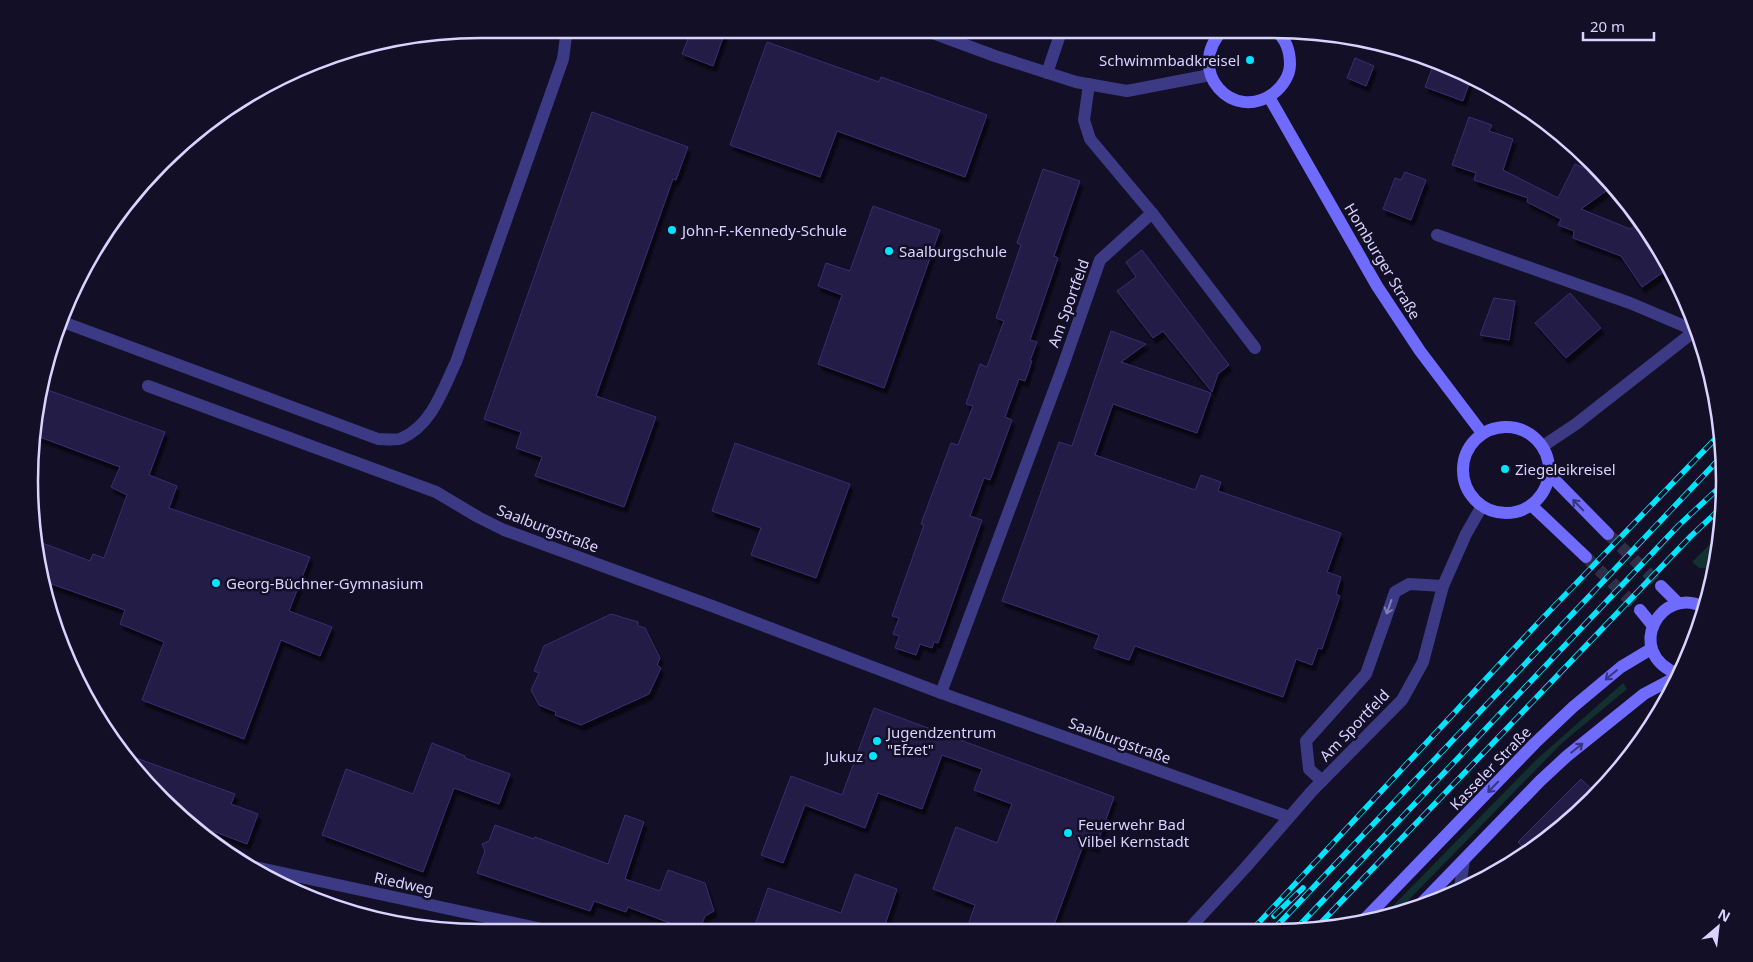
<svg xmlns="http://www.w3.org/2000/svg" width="1753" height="962" viewBox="0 0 1753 962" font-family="'Noto Sans',sans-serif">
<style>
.green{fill:#12302f}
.building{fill:#241b47;stroke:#3b2d73;filter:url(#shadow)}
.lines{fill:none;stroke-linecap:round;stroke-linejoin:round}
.secondary-tunnel{stroke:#312d47;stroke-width:12;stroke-dasharray:12 6;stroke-linecap:butt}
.lane{stroke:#3d3a85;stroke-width:12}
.street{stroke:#3d3a85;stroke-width:12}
.secondary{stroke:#6f6bff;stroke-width:12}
.rail-casing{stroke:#00e5ff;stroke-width:5.5}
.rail{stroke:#130f26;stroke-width:4;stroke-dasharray:11;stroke-linecap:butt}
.oneway{stroke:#38347d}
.oneway2{stroke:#837fbc}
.poi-dot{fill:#00e5ff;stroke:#130f26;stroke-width:2}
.labels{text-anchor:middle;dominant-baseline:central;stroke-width:5;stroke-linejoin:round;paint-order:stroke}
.poi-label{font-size:15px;fill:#d9d4ff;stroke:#130f26;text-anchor:start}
.street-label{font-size:15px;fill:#d9d4ff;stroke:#130f26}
.rim{fill:none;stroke:#d9d4ff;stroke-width:2.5}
</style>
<defs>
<filter id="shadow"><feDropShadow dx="3" dy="5.5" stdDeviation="1" flood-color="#0009"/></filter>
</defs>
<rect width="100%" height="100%" fill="#130f26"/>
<!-- green -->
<g class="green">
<polygon points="1721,533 1714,569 1699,568 1692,562"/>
<polygon points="1623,683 1627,689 1562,743 1395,914 1381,918 1536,760"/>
</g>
<!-- building -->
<g class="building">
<polygon points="692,29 726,29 713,66 682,54"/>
<polygon points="767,42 879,82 881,77 987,115 965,177 837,131 820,177 730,145"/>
<polygon points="1355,58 1374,66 1366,86 1347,78"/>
<polygon points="1434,63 1471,78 1463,101 1425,87"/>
<polygon points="592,112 688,147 676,180 673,179 596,396 656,417 624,507 535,476 542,457 516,448 521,432 484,419"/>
<polygon points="1469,117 1492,125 1489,131 1513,139 1503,170 1558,198 1575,164 1586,169 1590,162 1613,186 1581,209 1630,229 1639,223 1669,268 1642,287 1621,256 1573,238 1574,231 1558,225 1561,219 1527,202 1528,198 1474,180 1476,173 1452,165"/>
<polygon points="1043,169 1080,181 1054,256 1058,258 1030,340 1037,342 1030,361 1032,361 1025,381 1019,379 1005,417 1012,420 990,480 984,478 970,516 982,520 938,643 934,642 932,648 920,644 916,655 895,648 899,636 893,634 899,618 892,616 924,525 921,524 951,443 958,445 973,406 966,404 980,364 987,367 1004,321 996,318 1021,245 1017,243"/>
<polygon points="1405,172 1426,180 1411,220 1383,209 1395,178 1401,180"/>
<polygon points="873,206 940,230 884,388 818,364 842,295 818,286 826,263 850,271"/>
<polygon points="1142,250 1229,365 1218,374 1212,392 1163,331 1153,338 1117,291 1136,277 1126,262"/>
<polygon points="1570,293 1601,328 1566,358 1535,323"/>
<polygon points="1494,298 1515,301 1509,340 1480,335"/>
<polygon points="1111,331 1146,344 1121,362 1211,393 1197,433 1113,404 1095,455 1195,490 1201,475 1221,482 1218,491 1341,533 1327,572 1341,577 1336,594 1340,596 1322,649 1318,648 1312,665 1296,659 1283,697 1135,646 1129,660 1094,648 1099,635 1002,601 1059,442 1072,446"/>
<polygon points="42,388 165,432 149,475 177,486 169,508 310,557 289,611 332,627 320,656 281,640 244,739 142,700 164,642 120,624 125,610 46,582 37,541 90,561 93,554 104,558 127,495 111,487 120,467 37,436"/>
<polygon points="735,443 850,484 816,578 751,555 761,528 712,511"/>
<polygon points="611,614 638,622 638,626 645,628 660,658 657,665 661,668 649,694 581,725 555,715 556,712 539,705 531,690 539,673 534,671 544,646"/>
<polygon points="874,708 1114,797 1096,847 1084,843 1052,930 966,931 975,905 933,889 956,827 997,843 1012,804 974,790 982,769 942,755 922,809 878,793 865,828 805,805 783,863 761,855 791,776 842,795"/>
<polygon points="432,743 465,756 465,758 510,774 499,804 454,788 423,872 322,835 346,769 413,794"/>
<polygon points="125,754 235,794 231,804 258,814 247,844 197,825 141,779"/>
<polygon points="1581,779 1596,793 1528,852 1518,842"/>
<polygon points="625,815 644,822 625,879 660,891 668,870 705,883 714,911 705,916 699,931 693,932 628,907 626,912 594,901 590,911 477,873 485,851 482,844 489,841 495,825 534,839 535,837 608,864"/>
<polygon points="855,874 897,889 883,931 753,931 768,888 841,913"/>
</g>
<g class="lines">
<!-- secondary-tunnel -->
<g class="secondary-tunnel">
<polyline points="1608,534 1661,586"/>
<polyline points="1586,557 1640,610"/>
</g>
<!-- lane -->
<g class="lane">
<polyline points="1437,235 1630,303 1696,331"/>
<polyline points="1322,781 1309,769 1306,741 1366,674 1395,592 1409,584 1443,586"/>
</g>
<!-- street -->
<g class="street">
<polyline points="922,29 995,56 1076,82 1127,91 1210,75"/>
<polyline points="1047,73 1062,29"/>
<polyline points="1089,84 1084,120 1090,139 1152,213 1255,348"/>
<path d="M63 322 378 439C385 439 396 441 402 438 432 425 443 389 456 362L563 59 567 29"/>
<polyline points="148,386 436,492 478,517 504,530 712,606 941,693 1289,817"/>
<polyline points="1543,446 1576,424 1696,330"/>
<polyline points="941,693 1063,366 1100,260 1152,213"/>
<polyline points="245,865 556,932"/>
<polyline points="1460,888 1464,860"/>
<polyline points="1188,930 1246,867 1312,791 1402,700 1423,662 1443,586 1466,534 1482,506"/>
</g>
<!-- secondary -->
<g class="secondary">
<path d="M1223 30C1184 70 1233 124 1274 93 1283 86 1290 75 1290 64 1290 50 1285 38 1275 30"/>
<polyline points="1269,97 1377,286 1420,351 1482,433"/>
<circle cx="1506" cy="470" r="43"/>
<polyline points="1549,474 1608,534"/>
<polyline points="1531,505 1586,557"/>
<polyline points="1661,586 1678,603"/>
<polyline points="1640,610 1653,626"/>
<path d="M1678 674C1622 652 1662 583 1705 608"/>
<polyline points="1415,910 1540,781 1567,756 1644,694 1678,676"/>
<polyline points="1362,922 1535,743 1573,707 1621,667 1651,649"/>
</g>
<!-- rail casing -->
<g class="rail-casing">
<g id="rail">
<polyline points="1274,916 1303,888"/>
<polyline points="1315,929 1691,536 1721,508"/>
<polyline points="1252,930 1538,623 1720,434"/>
<polyline points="1273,930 1723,455"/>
<polyline points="1295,930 1679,525 1722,485"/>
</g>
</g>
<!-- rail -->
<use href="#rail" class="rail"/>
</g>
<!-- one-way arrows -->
<defs><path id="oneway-shaft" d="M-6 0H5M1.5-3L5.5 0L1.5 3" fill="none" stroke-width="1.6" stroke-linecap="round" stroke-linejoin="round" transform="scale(1.25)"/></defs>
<g class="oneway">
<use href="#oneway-shaft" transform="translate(1578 505) rotate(-134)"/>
<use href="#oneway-shaft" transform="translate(1611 675) rotate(140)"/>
<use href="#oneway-shaft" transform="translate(1577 748) rotate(-39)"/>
<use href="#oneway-shaft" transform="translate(1493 787) rotate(134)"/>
</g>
<use class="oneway2" href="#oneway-shaft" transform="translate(1389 607) rotate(109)"/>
<!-- markers -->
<g class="poi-dot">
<circle cx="1250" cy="60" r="5"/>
<circle cx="672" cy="230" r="5"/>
<circle cx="889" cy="251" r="5"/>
<circle cx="1505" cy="469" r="5"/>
<circle cx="216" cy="583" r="5"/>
<circle cx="877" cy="741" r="5"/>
<circle cx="873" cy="756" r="5"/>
<circle cx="1068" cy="833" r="5"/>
</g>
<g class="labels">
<!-- poi labels -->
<g class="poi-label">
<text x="1240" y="60" text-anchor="end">Schwimmbadkreisel</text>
<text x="682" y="230">John-F.-Kennedy-Schule</text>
<text x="899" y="251">Saalburgschule</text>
<text x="1515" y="469">Ziegeleikreisel</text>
<text x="226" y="583">Georg-Büchner-Gymnasium</text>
<text x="887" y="732">Jugendzentrum<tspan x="887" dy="17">"Efzet"</tspan></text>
<text x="863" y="756" text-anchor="end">Jukuz</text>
<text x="1078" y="824">Feuerwehr Bad<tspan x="1078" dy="17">Vilbel Kernstadt</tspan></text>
</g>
<!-- street labels -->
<g class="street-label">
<text transform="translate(1383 261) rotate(59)">Homburger Straße</text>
<text transform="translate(1068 303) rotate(-70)">Am Sportfeld</text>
<text transform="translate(548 528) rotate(21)">Saalburgstraße</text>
<text transform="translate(1354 725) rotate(-46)">Am Sportfeld</text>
<text transform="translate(1120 740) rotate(20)">Saalburgstraße</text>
<text transform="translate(1490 768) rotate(-46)">Kasseler Straße</text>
<text transform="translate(404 883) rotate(12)">Riedweg</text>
</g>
</g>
<!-- crop -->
<path d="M0 0H1753V962H0ZM481 38H1273A443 443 0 0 1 1716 481V481A443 443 0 0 1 1273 924H481A443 443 0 0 1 38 481V481A443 443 0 0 1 481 38Z" fill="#130f26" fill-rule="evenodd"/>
<path class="rim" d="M481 38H1273A443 443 0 0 1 1716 481V481A443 443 0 0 1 1273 924H481A443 443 0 0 1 38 481V481A443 443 0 0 1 481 38Z"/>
<!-- north arrow -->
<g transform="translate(1718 927) rotate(28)" stroke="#130f26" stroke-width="4" paint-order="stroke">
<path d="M0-4L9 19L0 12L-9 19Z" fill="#d9d4ff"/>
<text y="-8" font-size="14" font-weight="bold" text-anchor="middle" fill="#d9d4ff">N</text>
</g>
<!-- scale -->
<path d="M1583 32v8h71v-8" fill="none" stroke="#d9d4ff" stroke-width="2.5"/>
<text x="1590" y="32" font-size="15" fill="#d9d4ff" stroke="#130f26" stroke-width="4" paint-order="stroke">20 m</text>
</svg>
